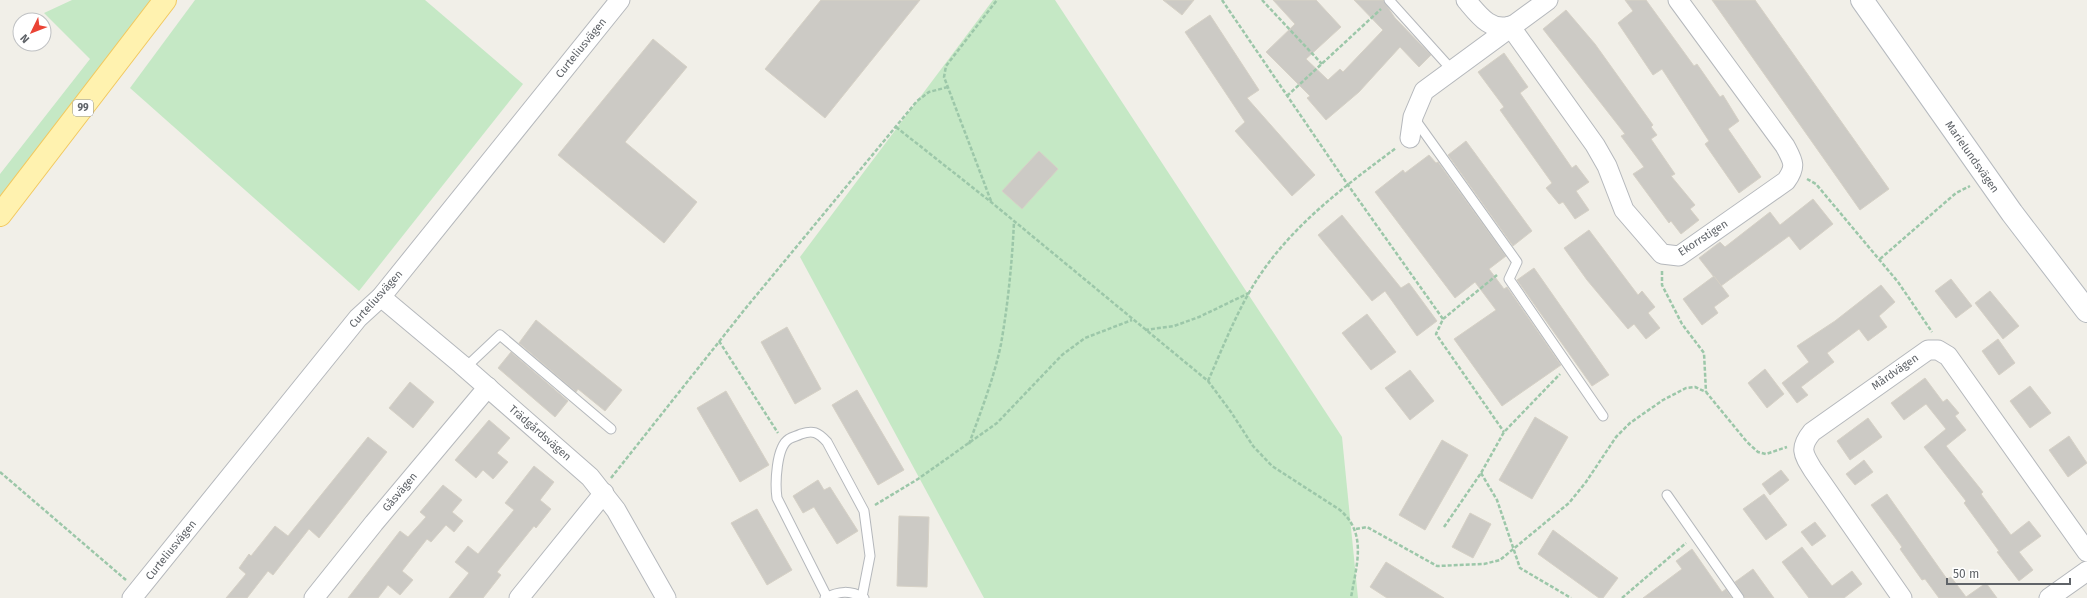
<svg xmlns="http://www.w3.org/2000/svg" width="2087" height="598" viewBox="0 0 2087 598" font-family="'Fira Sans',sans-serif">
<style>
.green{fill:#c5e8c5}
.building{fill:#cccac5;stroke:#d6d1c6}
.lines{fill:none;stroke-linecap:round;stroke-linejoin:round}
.lane-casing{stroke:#b5b8bc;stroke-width:11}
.street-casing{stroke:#b5b8bc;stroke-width:21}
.secondary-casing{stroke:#b6babf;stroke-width:24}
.primary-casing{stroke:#f2c960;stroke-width:24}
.path{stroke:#9cc7a9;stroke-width:2.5;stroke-dasharray:4 2;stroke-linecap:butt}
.lane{stroke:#fff;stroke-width:9}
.street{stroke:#fff;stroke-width:19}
.secondary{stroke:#fff;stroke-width:22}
.primary{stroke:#fff2af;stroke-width:22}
.labels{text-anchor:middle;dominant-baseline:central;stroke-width:3;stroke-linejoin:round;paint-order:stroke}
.shield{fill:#fff;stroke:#8f9295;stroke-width:1}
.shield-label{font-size:10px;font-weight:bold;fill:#5f6368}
.street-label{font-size:11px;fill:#5f6368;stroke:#fff}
</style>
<rect width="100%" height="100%" fill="#f1efe8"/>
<!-- green -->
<g class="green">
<polygon points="72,0 152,0 0,200 0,174 90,59 44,13"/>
<polygon points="195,0 425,0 523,84 359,291 130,88"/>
<polygon points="993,0 1055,0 1342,437 1358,598 984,598 800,257"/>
</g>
<!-- building -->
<g class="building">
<polygon points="821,0 920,0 825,118 765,69"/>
<polygon points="1163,0 1194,0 1182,15"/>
<polygon points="1273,0 1316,0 1341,27 1306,59 1328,80 1340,69 1343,72 1383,30 1354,0 1383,0 1395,18 1431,55 1419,67 1400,47 1359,92 1326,120 1307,98 1310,96 1266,52 1295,24"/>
<polygon points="1625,0 1646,0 1694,66 1697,64 1720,97 1723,95 1739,121 1728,129 1761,177 1739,193 1705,144 1709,141 1662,69 1653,75 1618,23 1633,11"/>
<polygon points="1712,0 1755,0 1889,189 1860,210"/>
<polygon points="1566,10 1595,44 1653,125 1651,127 1657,135 1651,139 1675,174 1671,176 1695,205 1690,209 1699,220 1681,234 1671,221 1669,223 1633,174 1644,167 1621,136 1625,134 1543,29"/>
<polygon points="1210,15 1259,90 1247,98 1315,175 1292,196 1235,131 1245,122 1185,32"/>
<polygon points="653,39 687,67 625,142 697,202 664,243 558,155"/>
<polygon points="1504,53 1528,87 1520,93 1572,168 1576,165 1589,182 1576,191 1589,210 1575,219 1563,202 1559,204 1546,188 1552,183 1500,110 1504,107 1478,72"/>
<polygon points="1466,141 1532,231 1513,246 1448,155"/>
<polygon points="1039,151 1058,169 1022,209 1002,191"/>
<polygon points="1429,155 1436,163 1438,162 1506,256 1489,269 1504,289 1507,287 1561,365 1502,406 1454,339 1496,310 1475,282 1455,298 1375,192 1403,170 1405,173"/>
<polygon points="1813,199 1833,224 1800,250 1789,236 1721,286 1699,258 1720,242 1725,247 1770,212 1780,225"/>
<polygon points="1342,215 1401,288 1409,283 1437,321 1417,336 1385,291 1372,301 1318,235"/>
<polygon points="1589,230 1638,295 1642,291 1655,307 1648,313 1660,328 1646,339 1634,324 1628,329 1587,280 1564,248"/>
<polygon points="1534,268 1609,375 1592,386 1517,280"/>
<polygon points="1714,276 1729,296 1714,307 1718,313 1702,325 1683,299"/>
<polygon points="1951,279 1972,306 1956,318 1935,291"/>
<polygon points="1881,285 1895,302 1879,316 1887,327 1868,341 1859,329 1827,353 1834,362 1801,387 1808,395 1797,403 1782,383 1809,362 1797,346 1835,321"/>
<polygon points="1990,291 2019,326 2003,339 1975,303"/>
<polygon points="1367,314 1396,352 1371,370 1342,333"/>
<polygon points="536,320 622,390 605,411 578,389 576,392 519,343"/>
<polygon points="787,327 821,389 795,404 761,342"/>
<polygon points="1998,339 2015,363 1999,375 1982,351"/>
<polygon points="511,352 568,401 555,417 498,368"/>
<polygon points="1765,369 1784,394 1767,408 1748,383"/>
<polygon points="1410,370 1434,401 1410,420 1385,388"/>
<polygon points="1925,378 1943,402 1947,399 1959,413 1955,416 1966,430 1946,446 1983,492 1981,494 2011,535 2029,521 2041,536 2019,552 2033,570 2019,581 1997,552 1999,551 1964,503 1966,501 1924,447 1946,429 1926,404 1904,420 1891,403"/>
<polygon points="410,382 434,402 413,428 389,408"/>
<polygon points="2030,386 2051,413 2030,428 2010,401"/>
<polygon points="857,390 904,470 878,485 832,405"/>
<polygon points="726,391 769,465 740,482 697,408"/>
<polygon points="1535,417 1568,437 1532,499 1499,480"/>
<polygon points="1868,418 1882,437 1850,460 1837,441"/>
<polygon points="489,420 510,438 497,453 508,462 493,479 483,470 476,478 455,460"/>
<polygon points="2069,436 2087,463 2068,477 2049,450"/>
<polygon points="368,437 387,452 319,538 309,529 273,575 268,571 247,598 226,598 246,574 239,568 249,554 251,556 275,526 288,536"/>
<polygon points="1442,440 1468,455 1425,530 1399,515"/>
<polygon points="1864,460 1873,472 1855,485 1846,474"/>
<polygon points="534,466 554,482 540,500 551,509 536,528 534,526 497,572 501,575 483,598 449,598 469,573 455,562 468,546 478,554 514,510 505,503"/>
<polygon points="1781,470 1789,480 1770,495 1762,484"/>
<polygon points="818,480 824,490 830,487 858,531 837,544 814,507 803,513 793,496"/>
<polygon points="443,485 462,500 452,512 463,521 454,532 446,525 431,542 427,539 402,571 413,580 400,595 388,585 378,598 348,598 400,531 408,537 426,517 420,512"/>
<polygon points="1764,494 1787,525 1766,540 1743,509"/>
<polygon points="1887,494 1947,579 1951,577 1966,597 1986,583 1997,598 1939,598 1925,579 1922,580 1900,549 1902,547 1871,505"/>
<polygon points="757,509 792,570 767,585 731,523"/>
<polygon points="1470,513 1491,524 1473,558 1452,547"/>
<polygon points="899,516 929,517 927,587 897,586"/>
<polygon points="1815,522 1826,536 1812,546 1801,532"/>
<polygon points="1553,530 1618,578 1603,598 1599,598 1538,554"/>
<polygon points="1802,547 1832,586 1852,571 1862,584 1844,598 1809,598 1782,562"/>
<polygon points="1692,549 1722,592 1726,589 1732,598 1643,598 1682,569 1676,561"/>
<polygon points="1386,562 1444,598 1387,598 1370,587"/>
<polygon points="1753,569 1774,598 1745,598 1735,582"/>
</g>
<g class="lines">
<!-- lane casing -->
<g class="lane-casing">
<g id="lane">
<polyline points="1389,0 1452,70"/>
<polyline points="1414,118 1517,262 1509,279 1603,416"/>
<polyline points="465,368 500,335 611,429"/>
<polyline points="1667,495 1739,598"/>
<path d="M827 597 777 498C775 484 776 447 789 439 792 437 797 436 801 434 813 430 818 432 827 442L864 511 870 556 862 597"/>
<path d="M825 598C839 591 850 590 864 598"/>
</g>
</g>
<!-- street casing -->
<g class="street-casing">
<g id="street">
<path d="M1466 0C1478 14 1490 32 1510 26"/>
<path d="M1510 26 1595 145 1607 166 1624 210 1662 254 1679 256 1786 181C1797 166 1793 161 1785 146L1678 0"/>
<polyline points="1410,138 1413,117 1424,91 1548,0"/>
<polyline points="381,297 461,364 590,477 616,510 666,598"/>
<polyline points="132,598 358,318 381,297 620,0"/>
<polyline points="314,598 374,523 488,387"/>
<polyline points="519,598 604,493"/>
<path d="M1902 598 1813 470C1803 454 1799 448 1812 432L1928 350H1938L1948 356 2087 552"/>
<polyline points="2049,598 2087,571"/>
</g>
</g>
<!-- secondary casing -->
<g class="secondary-casing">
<polyline id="secondary" points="1862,0 2012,213 2087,311"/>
</g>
<!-- primary casing -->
<g class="primary-casing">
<polyline id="primary" points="0,215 165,0"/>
</g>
<!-- path -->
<g class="path">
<polyline points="1222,0 1348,185 1443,319 1436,334 1504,432"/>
<polyline points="1262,0 1322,64"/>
<polyline points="1287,96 1381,9"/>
<path d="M896 127 991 202 1208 381 1231 412 1253 446 1272 466 1340 510C1368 534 1356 566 1351 598"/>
<polyline points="1807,179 1816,184 1898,282 1932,332"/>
<polyline points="991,201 944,77 946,66 997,0"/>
<polyline points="1880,259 1956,193 1970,186"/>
<polyline points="1662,271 1662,285 1682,324 1704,353 1706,392"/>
<polyline points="1443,319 1497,275"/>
<polyline points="1145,330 1174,326 1199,317 1249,293"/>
<polyline points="719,341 778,433"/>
<path d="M1208 381C1220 354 1231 326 1245 300 1280 234 1337 192 1396 148"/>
<path d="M969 444C981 411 994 378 1001 344 1008 304 1012 263 1014 222"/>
<polyline points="0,472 126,580"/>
<polyline points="1481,473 1497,500 1520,568 1571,598"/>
<polyline points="611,478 745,309 917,101 929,92 948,87"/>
<polyline points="875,505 918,479 997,423 1062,355 1085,338 1132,320"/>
<polyline points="1444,527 1481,473 1504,432 1560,374"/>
<polyline points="1356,529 1367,527 1437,566 1484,564 1500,560 1569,503 1586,482 1616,437 1630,423 1663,400 1686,388 1695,387 1706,392 1747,442 1758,452 1766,454 1787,447"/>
<polyline points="1622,598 1686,543"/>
</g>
<!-- lane -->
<use href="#lane" class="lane"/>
<!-- street -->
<use href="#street" class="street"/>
<!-- secondary -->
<use href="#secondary" class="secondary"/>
<!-- primary -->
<use href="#primary" class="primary"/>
</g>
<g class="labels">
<!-- shield labels -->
<rect class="shield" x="73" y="100" width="20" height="16" rx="3"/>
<g class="shield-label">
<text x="83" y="108">99</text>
</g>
<!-- street labels -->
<g class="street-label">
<text transform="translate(581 48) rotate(-51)">Curteliusvägen</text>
<text transform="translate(1972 157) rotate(55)">Marielundsvägen</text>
<text transform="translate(1703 238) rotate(-33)">Ekorrstigen</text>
<text transform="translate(376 299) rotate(-48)">Curteliusvägen</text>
<text transform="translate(1895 372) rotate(-35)">Mårdvägen</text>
<text transform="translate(540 433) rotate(41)">Trädgårdsvägen</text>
<text transform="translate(400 492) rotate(-50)">Gåsvägen</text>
<text transform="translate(171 550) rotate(-51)">Curteliusvägen</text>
</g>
</g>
<!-- north arrow -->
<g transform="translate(32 32) rotate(227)"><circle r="19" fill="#ffffff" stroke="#bfc1c3"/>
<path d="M0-3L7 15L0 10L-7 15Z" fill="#ea4335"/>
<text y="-6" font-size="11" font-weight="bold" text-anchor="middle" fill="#5f6368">N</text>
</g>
<!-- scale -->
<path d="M1947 578v6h123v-6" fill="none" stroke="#5f6368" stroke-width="2"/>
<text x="1953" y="578" font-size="12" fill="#5f6368" stroke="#ffffff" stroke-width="3" paint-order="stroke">50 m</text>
</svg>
